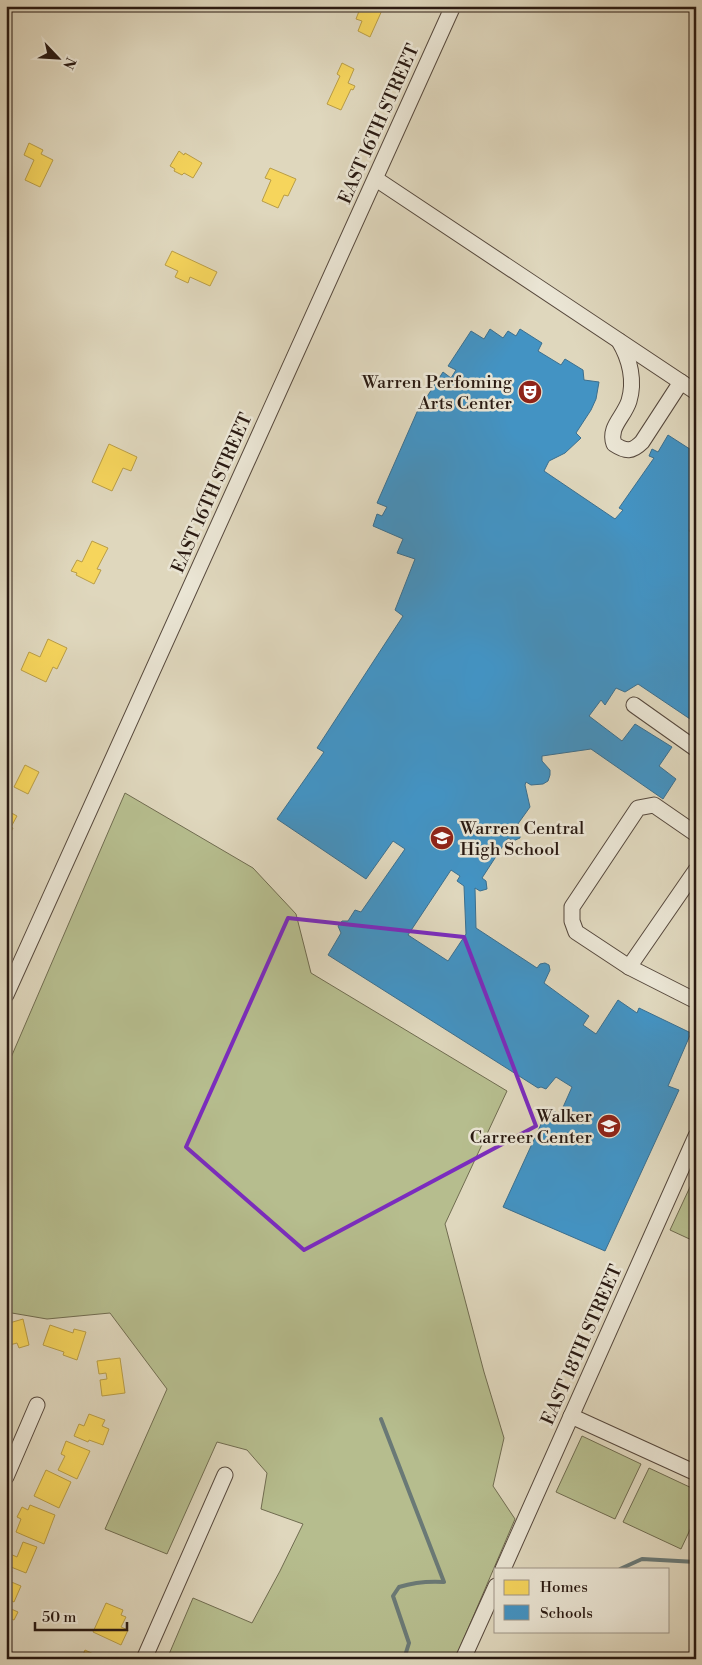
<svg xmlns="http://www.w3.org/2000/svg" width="702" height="1665" viewBox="0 0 702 1665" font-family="'Libre Bodoni',serif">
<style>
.green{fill:#b6bd8e;stroke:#706c50}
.homes{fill:#f6d55c;stroke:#b99d46}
.schools{fill:#4393c3;stroke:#3c6f8e;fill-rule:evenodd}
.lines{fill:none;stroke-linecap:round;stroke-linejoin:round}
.stream{stroke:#6a7976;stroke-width:4}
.minor-casing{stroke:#57493d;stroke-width:17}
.minor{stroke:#eae5d4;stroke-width:15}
.marked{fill:none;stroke:#7b2cbf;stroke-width:4;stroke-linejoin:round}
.labels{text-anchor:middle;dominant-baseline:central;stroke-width:5;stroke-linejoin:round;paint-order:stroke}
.street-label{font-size:18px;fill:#2a1a12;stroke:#eae5d4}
.poi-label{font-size:18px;fill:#2a1a12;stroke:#eae5d4;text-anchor:end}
</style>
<rect width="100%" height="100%" fill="#dfd7bd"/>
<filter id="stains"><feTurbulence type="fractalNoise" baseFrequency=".004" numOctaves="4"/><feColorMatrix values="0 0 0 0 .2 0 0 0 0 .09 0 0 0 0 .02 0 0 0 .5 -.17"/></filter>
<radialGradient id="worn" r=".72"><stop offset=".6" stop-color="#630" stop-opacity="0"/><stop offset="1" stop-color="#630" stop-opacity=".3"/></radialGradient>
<!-- green -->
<g class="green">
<polygon points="125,793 253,868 296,914 311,973 507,1091 445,1224 484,1372 504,1438 493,1486 515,1519 455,1659 167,1659 193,1598 252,1623 280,1571 303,1524 261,1509 267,1473 247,1450 217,1442 167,1554 105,1529 167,1389 110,1313 47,1319 6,1312 6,1069"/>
<polygon points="696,1174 696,1242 670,1230"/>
<polygon points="582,1436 641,1464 615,1519 556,1492"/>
<polygon points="649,1468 696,1490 696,1517 681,1549 623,1522"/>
</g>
<!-- homes -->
<g class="homes">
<polygon points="361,6 380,6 383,8 370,37 358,31 362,21 356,19"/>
<polygon points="342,63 354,69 348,83 355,86 353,90 351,89 341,110 327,104 340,76 337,74"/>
<polygon points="29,143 43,150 41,154 53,160 40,187 25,180 34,160 24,155"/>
<polygon points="179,151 184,155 185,153 202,163 193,178 184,173 182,175 174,171 175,169 170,166"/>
<polygon points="270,168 296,179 288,196 284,195 278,208 262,201 271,180 265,178"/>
<polygon points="172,251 217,272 210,286 190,277 188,283 175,277 178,271 165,265"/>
<polygon points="109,444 137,457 131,471 123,468 112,491 92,482"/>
<polygon points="92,541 108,548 97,569 101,570 94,584 76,575 77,573 71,571 77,560 82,562"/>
<polygon points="48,639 67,648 57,669 53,667 46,682 21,670 29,652 40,657"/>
<polygon points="25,765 39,772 28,794 14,787"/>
<polygon points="6,810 17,816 11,827 13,828 6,841"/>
<polygon points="23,1319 29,1345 19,1348 17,1343 6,1346 6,1324"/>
<polygon points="50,1325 73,1333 74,1329 86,1332 77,1360 63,1355 64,1352 43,1345"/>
<polygon points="120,1358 125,1393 102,1396 100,1380 107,1379 106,1373 99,1374 97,1361"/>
<polygon points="89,1414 105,1420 102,1426 109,1429 103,1445 89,1440 88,1442 74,1436 79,1424 84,1426"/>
<polygon points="66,1441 90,1451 77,1479 58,1470 65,1456 61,1454"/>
<polygon points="46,1470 71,1482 59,1508 34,1496"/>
<polygon points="30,1505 55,1515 44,1544 16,1532 21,1519 17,1517 22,1507 28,1510"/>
<polygon points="23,1542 37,1547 26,1573 6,1565 8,1553 17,1557"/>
<polygon points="6,1569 12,1571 9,1581 21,1586 14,1602 6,1598"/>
<polygon points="106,1603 123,1610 121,1615 126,1617 121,1627 128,1630 121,1645 93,1632"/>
<polygon points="6,1605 9,1605 9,1608 18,1612 14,1620 6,1617"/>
<polygon points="85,1650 104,1659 81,1659"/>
</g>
<!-- schools -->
<path class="schools" d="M490 329 503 338 508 331 516 336 520 329 542 343 538 351 561 365 565 359 583 370 584 380 599 382 596 399 591 410 576 433 581 438 565 453 549 461 544 471 615 519 623 510 619 508 654 458 649 456 652 449 658 452 668 435 696 453V521L689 531 696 536V723L638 684 625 692 616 688 605 705 601 700 589 716 622 741 635 724 672 747 659 766 676 779 663 799 591 749 542 756V761L550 770V775L548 781 543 784 531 785 526 782 525 785 530 807 515 828 520 832V838L513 841 508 838 482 878 486 881 487 889 480 891 475 888 476 928 537 968 540 964 545 963 549 965 550 970 544 983 589 1016 583 1025 596 1034 618 1000 637 1013 639 1008 691 1033 668 1086 679 1090 605 1251 503 1207 548 1109 560 1114 572 1087 556 1077 546 1089 541 1087 538 1088 328 955 341 933 338 926 342 921H348L355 910 361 912 405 849 393 841 366 879 277 819 324 752 317 748 403 616 395 610 415 559 397 553 403 539 373 526 377 514 382 516 387 507 377 503 417 412 443 372 451 378 456 370 448 366 471 331 484 339ZM451 870 460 876 457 881 464 886 466 934 448 961 408 935Z"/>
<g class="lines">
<!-- stream -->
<g class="stream">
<path d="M381 1419 444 1582C428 1581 415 1582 399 1587L393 1596 409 1643 404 1659"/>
<polyline points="620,1569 642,1559 696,1562"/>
</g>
<!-- minor casing -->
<g class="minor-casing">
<g id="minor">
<polyline points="376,179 696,392"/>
<path d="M619 341C630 359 635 381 629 401 624 417 608 427 614 444 626 452 632 452 642 442L681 382"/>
<polyline points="634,705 696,749"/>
<polyline points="696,834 654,805 638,808 572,907 572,921 576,932 629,967 696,1001"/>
<polyline points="629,967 696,870"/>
<polyline points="6,995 453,6"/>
<polyline points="571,1416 696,1473"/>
<polyline points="6,1477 37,1405"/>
<polyline points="503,1569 696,1136"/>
<polyline points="144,1659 225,1475"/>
<polyline points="463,1659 496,1586"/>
</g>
</g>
<!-- minor -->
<use href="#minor" class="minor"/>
</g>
<!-- marked area -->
<path class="marked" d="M288 918 464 937 536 1126 304 1250 186 1147Z"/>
<!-- icons -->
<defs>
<g id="theatre-disc" transform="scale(1.25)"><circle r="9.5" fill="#8f2418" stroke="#eae5d4"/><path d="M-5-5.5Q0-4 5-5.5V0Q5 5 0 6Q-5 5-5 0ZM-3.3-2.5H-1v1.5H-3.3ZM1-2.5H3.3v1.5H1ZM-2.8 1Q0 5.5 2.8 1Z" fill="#fff"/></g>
<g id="school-disc" transform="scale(1.25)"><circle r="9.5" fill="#8f2418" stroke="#eae5d4"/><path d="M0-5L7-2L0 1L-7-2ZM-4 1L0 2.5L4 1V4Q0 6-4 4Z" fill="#fff"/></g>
</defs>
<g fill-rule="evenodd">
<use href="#theatre-disc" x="530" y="392"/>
<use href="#school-disc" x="442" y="838"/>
<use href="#school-disc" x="609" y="1126"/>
</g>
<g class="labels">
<!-- street labels -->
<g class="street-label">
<text transform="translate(379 124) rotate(-66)">EAST 16TH STREET</text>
<text transform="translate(212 493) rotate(-66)">EAST 16TH STREET</text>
<text transform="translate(582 1345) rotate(-66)">EAST 18TH STREET</text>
</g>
<!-- poi labels -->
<g class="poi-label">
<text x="512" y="382">Warren Perfoming<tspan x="512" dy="21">Arts Center</tspan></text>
<text x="460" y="828" text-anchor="start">Warren Central<tspan x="460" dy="21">High School</tspan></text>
<text x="592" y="1116">Walker<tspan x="592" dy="21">Carreer Center</tspan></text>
</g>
</g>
<!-- margin -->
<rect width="702" height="1665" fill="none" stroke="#dfd7bd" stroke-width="25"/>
<rect x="8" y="8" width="687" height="1650" fill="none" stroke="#2a1a12" stroke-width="2.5"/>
<rect x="12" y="12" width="677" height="1640" fill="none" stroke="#2a1a12"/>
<!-- legend -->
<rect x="494" y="1568" width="175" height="65" fill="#eae5d4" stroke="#9d9486"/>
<rect x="504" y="1580" width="25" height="15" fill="#f6d55c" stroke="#9d9486"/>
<text x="540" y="1592" font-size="15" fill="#2a1a12">Homes</text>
<rect x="504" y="1605" width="25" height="15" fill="#4393c3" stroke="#9d9486"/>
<text x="540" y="1618" font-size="15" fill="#2a1a12">Schools</text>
<!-- north arrow -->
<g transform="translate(58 58) rotate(115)" stroke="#eae5d4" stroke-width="4" paint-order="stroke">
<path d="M0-4L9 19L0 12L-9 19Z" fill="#2a1a12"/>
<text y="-8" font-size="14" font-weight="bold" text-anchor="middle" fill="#2a1a12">N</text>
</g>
<!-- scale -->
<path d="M35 1622v8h92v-8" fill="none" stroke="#2a1a12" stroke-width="2.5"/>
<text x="42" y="1622" font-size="15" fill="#2a1a12" stroke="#eae5d4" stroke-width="4" paint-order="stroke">50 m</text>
<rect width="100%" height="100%" filter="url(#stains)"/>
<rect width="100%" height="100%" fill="url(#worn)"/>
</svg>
